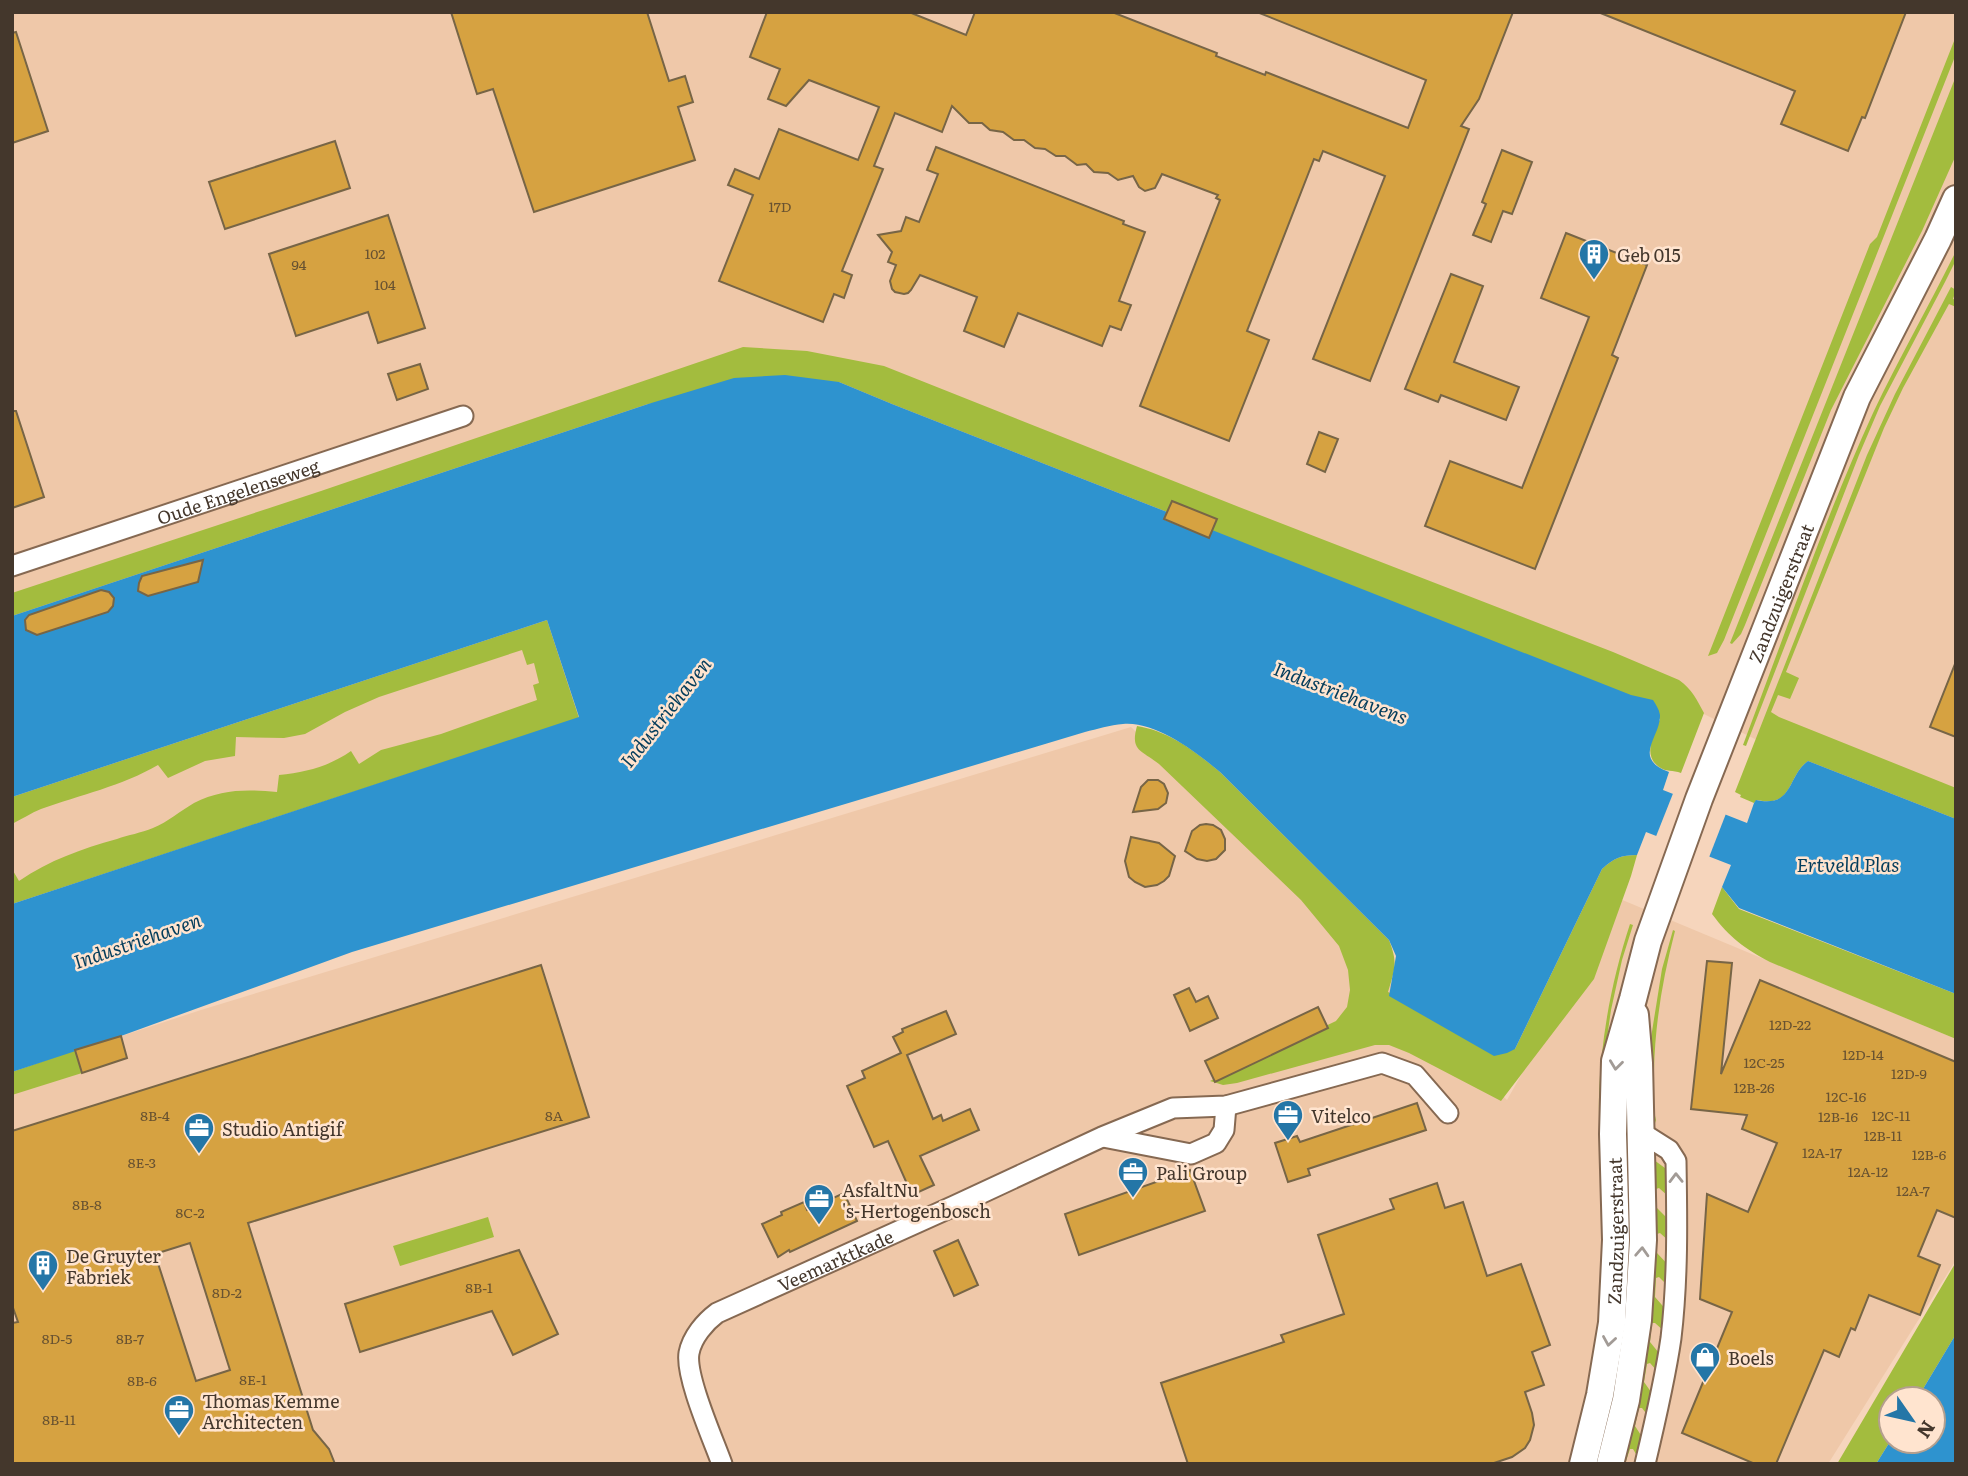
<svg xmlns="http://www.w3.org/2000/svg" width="1968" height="1476" viewBox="0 0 1968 1476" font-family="Literata,serif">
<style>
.built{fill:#efc8a9}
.green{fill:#a3bc3e}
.water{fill:#2e93cf}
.pier{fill:#f6d5bc}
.building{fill:#d6a241;stroke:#776546;stroke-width:2;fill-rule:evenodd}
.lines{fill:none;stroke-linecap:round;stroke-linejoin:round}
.minor-casing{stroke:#866952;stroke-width:23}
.secondary-casing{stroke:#866952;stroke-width:30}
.minor{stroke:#fff;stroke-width:19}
.secondary{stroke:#fff;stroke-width:26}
.oneway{stroke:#a29b96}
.labels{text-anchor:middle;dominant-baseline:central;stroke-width:5;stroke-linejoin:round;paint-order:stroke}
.number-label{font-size:14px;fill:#685231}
.poi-label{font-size:18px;fill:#44372c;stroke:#ffe4cf;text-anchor:start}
.street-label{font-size:18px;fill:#44372c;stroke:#ffe4cf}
.water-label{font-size:19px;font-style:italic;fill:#033c5b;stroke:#ffe4cf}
</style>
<rect width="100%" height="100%" fill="#f6d5bc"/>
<!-- built -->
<g class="built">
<polygon points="12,12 1956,12 1956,837 1667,696 744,388 12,626"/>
<polygon points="547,620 579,718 12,904 12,797"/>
<polygon points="1131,727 1507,1100 1620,899 1956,1039 1956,1260 1828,1464 12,1464 12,1072 201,1010"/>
</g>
<!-- green -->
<g class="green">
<polygon points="1956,36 1956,54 1724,640 1717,653 1708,656 1870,244 1877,237"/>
<polygon points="1956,76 1956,155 1922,231 1831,410 1745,625 1741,634 1732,644 1730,643"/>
<path d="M1956 251V260L1945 282 1880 406 1859 455 1746 746 1743 745C1785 634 1824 520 1873 413 1899 358 1929 306 1956 251Z"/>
<path d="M1951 287 1956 290 1953 299 1956 300V307L1949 304 1903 388 1884 428 1786 672 1799 678 1790 699 1778 695 1771 712 1779 717 1956 788V819L1808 761C1787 776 1794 808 1757 800L1754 803 1740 797 1741 795 1735 792 1867 455 1895 394Z"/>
<path d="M743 347 807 351 884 366 1239 507 1613 652 1679 680C1692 689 1697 700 1704 713L1681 773C1673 770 1666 772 1659 767 1642 755 1654 734 1660 719L1164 519 1167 512 892 404 839 382 648 404 12 616V593L321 491Z"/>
<path d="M547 620 579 718 12 904V869L19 881C50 860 81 849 117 839 128 835 141 833 153 828 168 822 180 811 194 803 221 789 247 789 277 792L279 775C306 772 328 767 351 751L359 764 381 750 441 734 537 700 533 685 539 683 534 663 527 665 522 650 379 697 345 712 305 734 284 738 236 737 235 756 205 761 168 778 158 765C122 786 80 795 41 809 31 813 22 819 12 824V797Z"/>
<path d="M1137 726C1169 731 1195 751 1220 772L1389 940C1398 963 1395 969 1388 992L1515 1049 1602 869C1614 858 1621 855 1637 855L1631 876 1594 979 1501 1101 1409 1053 1389 1045H1375L1237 1083 1223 1085 1210 1081 1336 1021 1347 1007 1350 990 1348 970 1339 946 1301 900 1159 764C1141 750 1130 751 1137 726Z"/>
<path d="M1722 887 1739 909 1956 994V1039L1770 962C1744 948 1730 938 1712 914Z"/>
<path d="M1630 924 1633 925 1622 960 1611 1010 1605 1052V1275L1593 1377 1572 1464H1569C1589 1393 1603 1318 1603 1244 1604 1195 1598 1145 1599 1095 1601 1037 1612 979 1630 924Z"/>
<path d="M1673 930 1675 931C1663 977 1655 1023 1654 1071 1653 1087 1652 1105 1656 1120L1655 1123H1652L1650 1044 1662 969Z"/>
<polygon points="75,1050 82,1073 12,1095 12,1072"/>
<polygon points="1652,1160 1654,1160 1669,1171 1668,1196 1659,1188 1656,1189 1657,1208 1671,1222 1669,1241 1660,1233 1657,1234 1657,1253 1671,1268 1667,1285 1659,1277 1656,1278 1655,1297 1668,1312 1664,1331 1655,1323 1652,1323 1650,1342 1663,1358 1658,1372 1650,1363 1647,1364 1644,1382 1656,1399 1649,1417 1642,1408 1639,1408 1635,1426 1646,1443 1639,1459 1633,1449 1630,1449 1625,1464 1621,1464"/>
<polygon points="488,1217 494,1237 400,1266 393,1246"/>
<polygon points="1956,1262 1956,1334 1917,1399 1891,1399 1891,1440 1876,1464 1837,1464"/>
</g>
<!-- water -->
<g class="water">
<path d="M785 375 839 382 892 404 1167 512 1165 520 1209 538 1212 530 1631 695 1653 700C1656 705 1659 709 1660 715 1661 737 1631 758 1669 772L1663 790 1747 823 1754 803 1756 800C1794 808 1787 776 1808 761L1956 819V994L1739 908 1722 887 1731 865 1646 832 1637 855C1621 855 1614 858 1602 869L1515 1049 1507 1053 1494 1056 1389 996 1396 956 1389 940 1220 772C1196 752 1156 721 1123 724 1110 725 1097 729 1085 732L352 952 121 1036 12 1072V904L579 717 547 620 12 797V616L648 404 734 378Z"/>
<polygon points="1956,1334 1956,1464 1876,1464 1891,1440 1933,1441 1933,1399 1917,1399"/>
</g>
<!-- pier -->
<polygon class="pier" points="1674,791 1727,811 1708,860 1655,839"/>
<!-- building -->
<g class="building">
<polygon points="451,12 647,12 669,81 685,76 693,102 678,107 695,160 534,212 493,89 477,94"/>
<polygon points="767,12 909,12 966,35 975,12 1112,12 1217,53 1216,56 1265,75 1266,72 1408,128 1426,80 1257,12 1513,12 1479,99 1461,126 1469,129 1370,381 1313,359 1385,176 1323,151 1319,161 1314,159 1247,331 1269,340 1229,441 1140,406 1220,200 1216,198 1218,195 1162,174 1155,188 1145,191 1139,187 1133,176 1118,180 1108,173 1094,172 1086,164 1077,165 1065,156 1056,156 1045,149 1035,148 1024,140 1014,140 1003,132 990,130 982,123 969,123 952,106 942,132 895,113 874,166 883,169 842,271 852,275 844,298 834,294 823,322 719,281 753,195 728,185 735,169 759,179 779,129 858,160 879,107 809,80 786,106 768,99 780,69 750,57"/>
<polygon points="1598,12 1906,12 1865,118 1862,117 1848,151 1781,124 1795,91"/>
<polygon points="16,32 48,131 12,143 12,33"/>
<polygon points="335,141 350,188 225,229 209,182"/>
<polygon points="936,147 1124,221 1123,224 1145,232 1119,301 1131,305 1121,330 1110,326 1102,346 1018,313 1004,347 964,331 977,297 920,275 911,290 908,293 904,294 895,292 892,289 890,281 896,265 888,262 892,252 878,235 901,231 906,217 919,222 938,174 927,170"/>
<polygon points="1502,150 1532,162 1512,214 1503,211 1491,242 1473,235 1486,204 1482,202"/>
<polygon points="388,215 425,328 378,343 368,312 296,336 269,254"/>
<polygon points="1566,233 1647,265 1612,355 1618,358 1535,569 1425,526 1450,461 1522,488 1589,317 1541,298"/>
<polygon points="1451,274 1483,286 1454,362 1519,387 1506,420 1441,395 1438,402 1405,389"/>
<polygon points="420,364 428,389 397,400 388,374"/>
<polygon points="12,411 16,411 44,497 12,508"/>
<polygon points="1319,432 1338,439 1325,472 1307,464"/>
<polygon points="1172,501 1217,519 1209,538 1164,519"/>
<polygon points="203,560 198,582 148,596 138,591 139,583 142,576"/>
<polygon points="101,590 109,592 114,598 113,606 108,612 37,635 26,630 25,620 29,615"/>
<polygon points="1955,664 1956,664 1956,737 1930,727"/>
<polygon points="1148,780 1158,780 1164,784 1168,793 1166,803 1158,809 1133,812 1141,787"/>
<polygon points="1206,824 1213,825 1221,830 1225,839 1225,850 1216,859 1207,861 1197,859 1185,851 1192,831 1200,825"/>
<polygon points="1131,837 1159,843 1175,856 1169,876 1164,881 1157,885 1145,887 1135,882 1129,877 1125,861"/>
<polygon points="1707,961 1732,963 1721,1074 1760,980 1956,1062 1956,1218 1937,1210 1918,1256 1940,1265 1920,1315 1869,1295 1855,1330 1851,1328 1839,1357 1824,1350 1776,1464 1755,1464 1682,1433 1732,1312 1700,1299 1707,1194 1748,1212 1777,1143 1742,1129 1747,1115 1691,1109"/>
<path d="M541 965 589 1117 248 1223 313 1430 329 1449 335 1464H12V1323L18 1322 12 1305V1131ZM190 1243 230 1370 196 1381 155 1254Z"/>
<polygon points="1189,988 1196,1002 1208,996 1218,1018 1190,1031 1174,995"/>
<polygon points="1318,1007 1328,1028 1215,1082 1205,1061"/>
<polygon points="946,1011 956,1034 907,1055 933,1119 941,1115 943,1121 970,1109 979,1130 920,1156 934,1185 912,1195 888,1141 874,1147 847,1086 865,1078 862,1071 901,1053 893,1037 903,1032 902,1029"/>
<polygon points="121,1036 127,1058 82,1073 75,1050"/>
<polygon points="1417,1103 1426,1130 1308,1169 1310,1175 1288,1182 1275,1143 1297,1136 1300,1142"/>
<polygon points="1190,1170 1205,1211 1079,1255 1065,1214"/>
<polygon points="1437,1183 1445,1208 1463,1202 1487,1276 1521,1264 1550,1345 1532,1352 1544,1385 1525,1392 1532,1413 1534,1425 1530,1440 1525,1448 1512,1457 1491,1464 1188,1464 1161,1383 1284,1342 1281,1335 1344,1314 1318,1235 1394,1209 1390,1199"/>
<polygon points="844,1193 857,1221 790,1252 789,1250 778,1257 762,1224 782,1215 781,1212 804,1202 807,1210"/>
<polygon points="958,1240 978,1285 954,1296 934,1251"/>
<polygon points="519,1250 558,1334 513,1355 492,1311 360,1352 345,1304"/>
</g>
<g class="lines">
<!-- minor casing -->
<g class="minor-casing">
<g id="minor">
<path id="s1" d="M12 566 463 416"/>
<path d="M1639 1131 1669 1150 1676 1161C1677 1219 1678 1279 1671 1338 1665 1380 1655 1422 1645 1464"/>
<polyline points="1103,1137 1191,1154 1216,1143 1224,1130 1226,1106"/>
<path id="s2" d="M722 1464C713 1439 685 1376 689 1353 692 1337 705 1322 717 1313L954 1206 1102 1137 1173 1108 1226 1106 1382 1063 1415 1075 1448 1113"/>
</g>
</g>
<!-- secondary casing -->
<g class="secondary-casing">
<g id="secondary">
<path id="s3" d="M1583 1464 1600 1395 1612 1323 1616 1240 1613 1134 1615 1061 1633 999 1648 941 1699 799 1857 397 1938 239 1956 199"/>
<polyline points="1610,1464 1626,1400 1638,1320 1643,1240 1639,1063 1635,1015"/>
</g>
</g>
<!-- minor -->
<use href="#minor" class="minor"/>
<!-- secondary -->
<use href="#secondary" class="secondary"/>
</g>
<!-- one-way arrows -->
<defs><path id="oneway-chevron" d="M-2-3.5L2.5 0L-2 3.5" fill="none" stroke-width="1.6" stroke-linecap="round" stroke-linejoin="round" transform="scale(1.75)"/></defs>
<g class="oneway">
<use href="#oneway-chevron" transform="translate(1616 1065) rotate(97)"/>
<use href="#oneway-chevron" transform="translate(1676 1178) rotate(-91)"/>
<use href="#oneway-chevron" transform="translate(1642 1252) rotate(-87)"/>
<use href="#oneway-chevron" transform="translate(1609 1341) rotate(99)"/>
</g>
<!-- icons -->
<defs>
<g id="building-pin" transform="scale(1.575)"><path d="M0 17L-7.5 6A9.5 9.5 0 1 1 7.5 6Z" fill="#2476a7" stroke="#ffe4cf"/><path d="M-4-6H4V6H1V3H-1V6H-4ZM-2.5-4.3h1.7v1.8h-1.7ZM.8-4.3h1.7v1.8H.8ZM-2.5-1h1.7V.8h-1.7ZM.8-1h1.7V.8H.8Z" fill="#fff"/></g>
<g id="office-pin" transform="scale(1.575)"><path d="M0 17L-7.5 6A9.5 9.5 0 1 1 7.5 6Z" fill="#2476a7" stroke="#ffe4cf"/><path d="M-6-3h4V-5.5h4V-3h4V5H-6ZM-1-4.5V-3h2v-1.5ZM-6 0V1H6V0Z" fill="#fff"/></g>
<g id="shop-pin" transform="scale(1.575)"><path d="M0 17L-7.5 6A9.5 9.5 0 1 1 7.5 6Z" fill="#2476a7" stroke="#ffe4cf"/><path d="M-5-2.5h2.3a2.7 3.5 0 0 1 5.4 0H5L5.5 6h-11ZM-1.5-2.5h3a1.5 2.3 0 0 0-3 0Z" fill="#fff"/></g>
</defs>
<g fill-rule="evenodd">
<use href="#building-pin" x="1594" y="254"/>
<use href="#office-pin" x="1288" y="1115"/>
<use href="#office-pin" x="199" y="1128"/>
<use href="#office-pin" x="1133" y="1172"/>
<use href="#office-pin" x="819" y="1199"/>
<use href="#building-pin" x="43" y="1265"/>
<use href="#shop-pin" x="1705" y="1357"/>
<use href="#office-pin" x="179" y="1410"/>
</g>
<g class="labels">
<!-- number labels -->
<g class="number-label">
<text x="780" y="206">17D</text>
<text x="375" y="253">102</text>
<text x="299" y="264">94</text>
<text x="385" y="284">104</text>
<text x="1790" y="1024">12D-22</text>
<text x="1863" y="1054">12D-14</text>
<text x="1764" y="1062">12C-25</text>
<text x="1909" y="1073">12D-9</text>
<text x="1754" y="1087">12B-26</text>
<text x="1846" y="1096">12C-16</text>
<text x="155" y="1115">8B-4</text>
<text x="554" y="1115">8A</text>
<text x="1891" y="1115">12C-11</text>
<text x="1838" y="1116">12B-16</text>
<text x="1883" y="1135">12B-11</text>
<text x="1822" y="1152">12A-17</text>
<text x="1929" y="1154">12B-6</text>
<text x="142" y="1162">8E-3</text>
<text x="1868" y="1171">12A-12</text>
<text x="1913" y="1190">12A-7</text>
<text x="87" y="1204">8B-8</text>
<text x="190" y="1212">8C-2</text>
<text x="479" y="1287">8B-1</text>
<text x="227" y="1292">8D-2</text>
<text x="57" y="1338">8D-5</text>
<text x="130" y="1338">8B-7</text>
<text x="253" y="1379">8E-1</text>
<text x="142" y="1380">8B-6</text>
<text x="59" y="1419">8B-11</text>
</g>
<!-- poi labels -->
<g class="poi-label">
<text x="1617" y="254">Geb 015</text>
<text x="1311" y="1115">Vitelco</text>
<text x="222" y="1128">Studio Antigif</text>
<text x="1156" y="1172">Pali Group</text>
<text x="842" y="1189">AsfaltNu<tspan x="842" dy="21">'s-Hertogenbosch</tspan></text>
<text x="66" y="1255">De Gruyter<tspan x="66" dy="21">Fabriek</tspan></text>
<text x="1728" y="1357">Boels</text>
<text x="202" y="1400">Thomas Kemme<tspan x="202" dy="21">Architecten</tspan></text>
</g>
<!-- street labels -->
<g class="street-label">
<text stroke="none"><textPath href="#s1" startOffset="238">Oude Engelenseweg</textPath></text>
<text stroke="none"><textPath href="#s3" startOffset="903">Zandzuigerstraat</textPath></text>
<text stroke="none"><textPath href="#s3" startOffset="236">Zandzuigerstraat</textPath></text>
<text stroke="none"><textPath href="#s2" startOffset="296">Veemarktkade</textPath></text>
</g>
<!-- water labels -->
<g class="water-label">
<text transform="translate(1341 692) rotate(21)">Industriehavens</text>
<text transform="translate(665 712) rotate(-52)">Industriehaven</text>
<text x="1848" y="864">Ertveld Plas</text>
<text transform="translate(137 940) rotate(-19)">Industriehaven</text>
</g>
</g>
<!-- border -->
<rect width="1968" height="1476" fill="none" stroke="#44372c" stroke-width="28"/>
<!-- north arrow -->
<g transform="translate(1912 1420) rotate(124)"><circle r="33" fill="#ffe4cf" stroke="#b49f8e" stroke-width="2"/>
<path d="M0-5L12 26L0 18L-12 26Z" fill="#2476a7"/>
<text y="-10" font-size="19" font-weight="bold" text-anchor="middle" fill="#44372c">N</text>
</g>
</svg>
